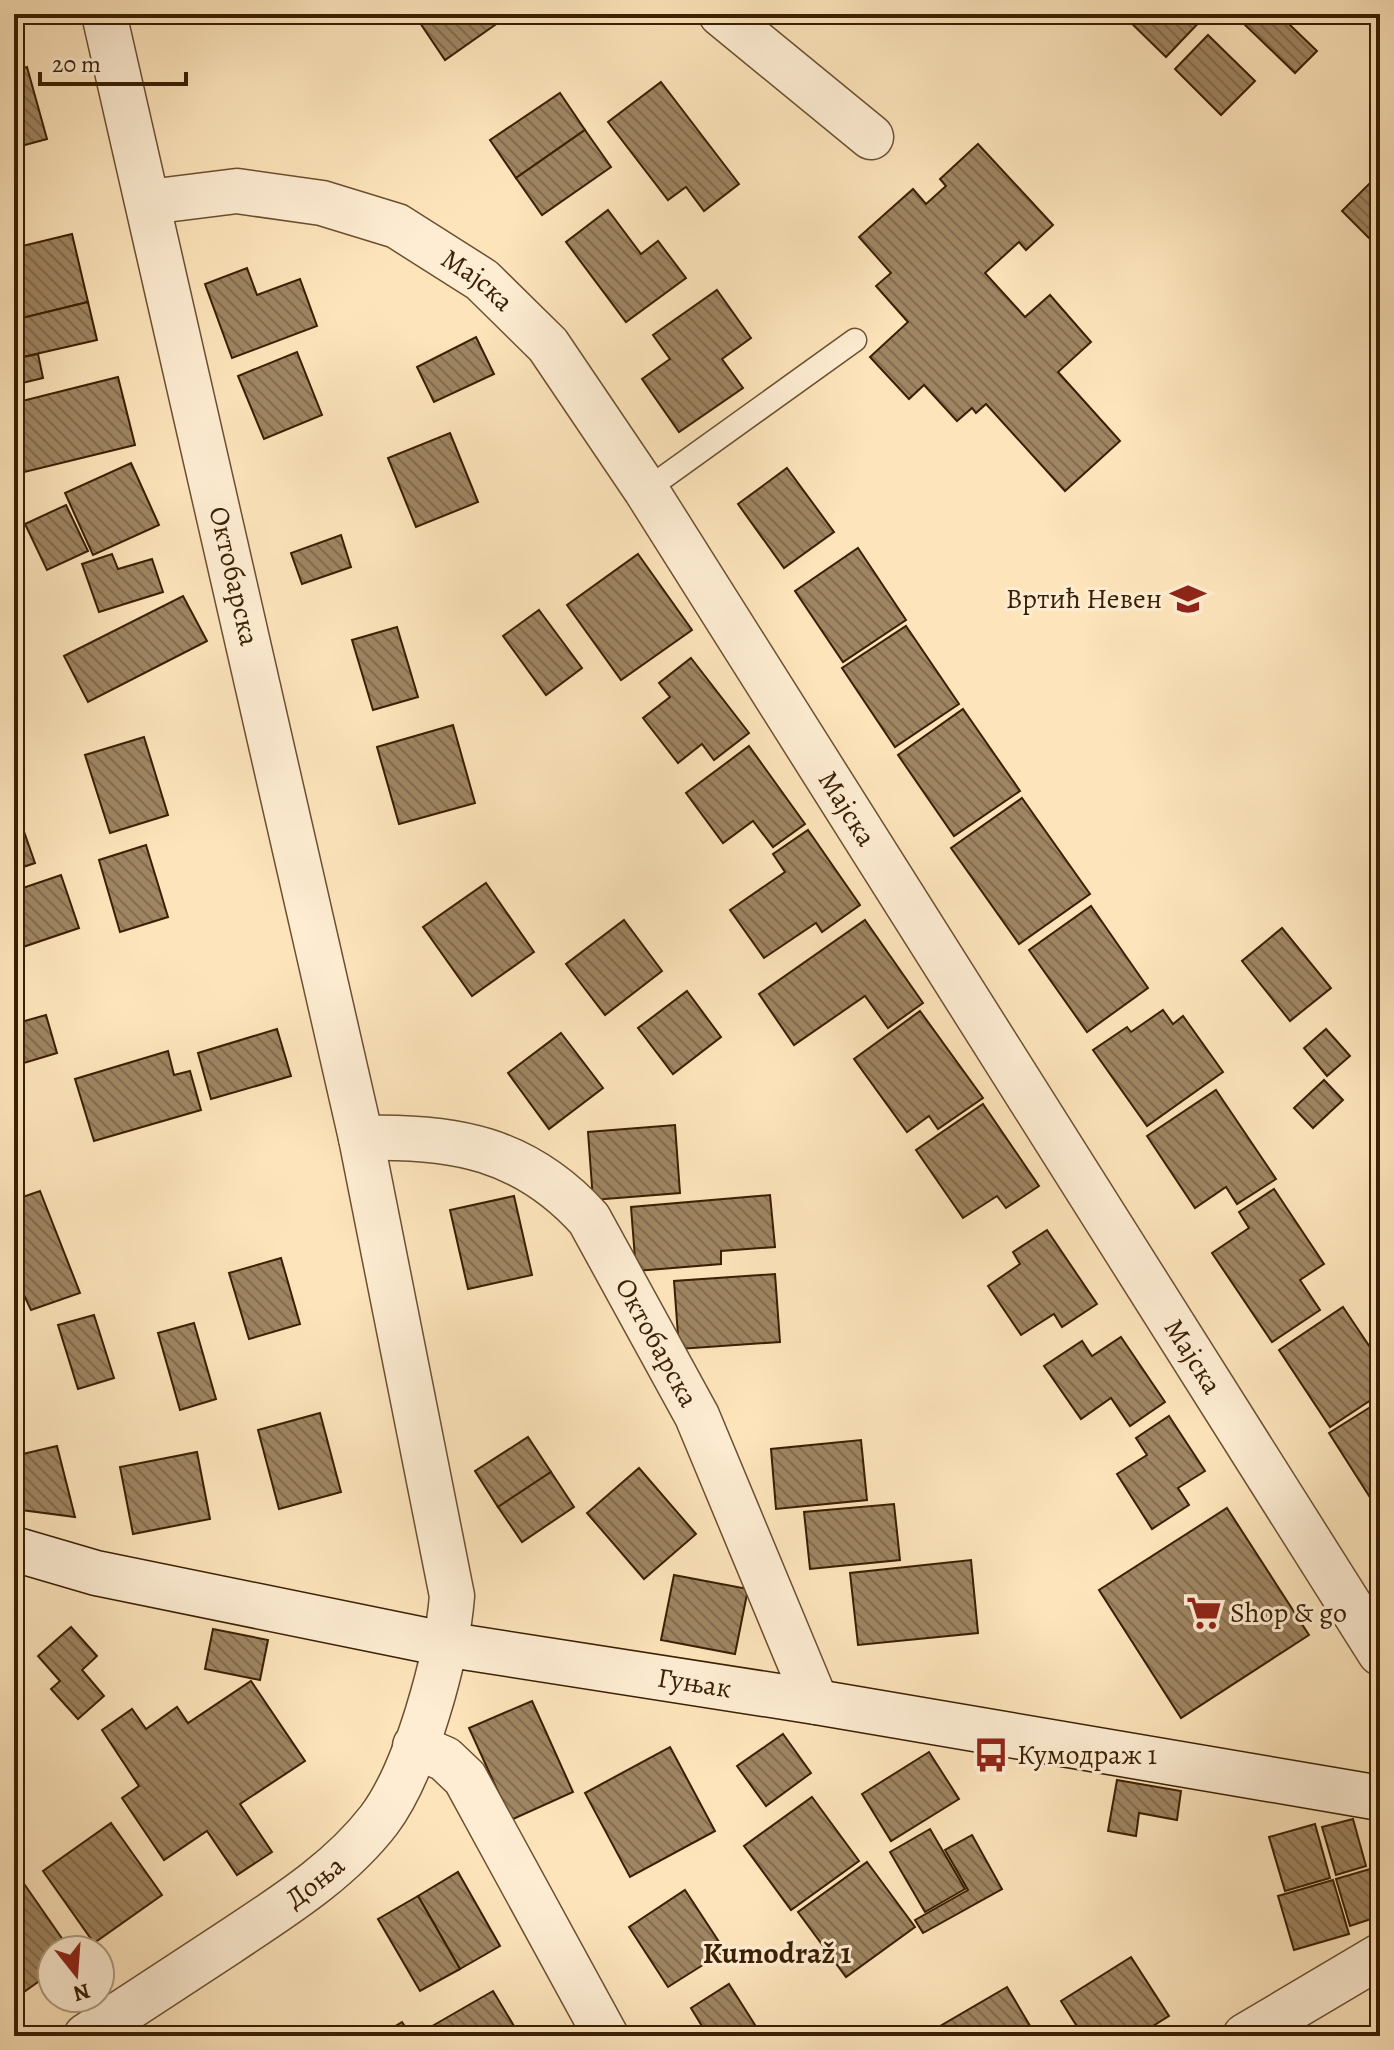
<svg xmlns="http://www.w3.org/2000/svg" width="1394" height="2050" viewBox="0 0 1394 2050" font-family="Alegreya,serif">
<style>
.building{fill:url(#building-back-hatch);stroke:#3a1f02;stroke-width:2}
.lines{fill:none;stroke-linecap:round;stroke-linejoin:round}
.lane-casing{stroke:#6b5030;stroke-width:25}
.street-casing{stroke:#6b5030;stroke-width:47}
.secondary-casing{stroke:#3a1f02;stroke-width:47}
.lane{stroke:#feedd3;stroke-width:22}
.street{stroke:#feedd3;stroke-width:44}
.secondary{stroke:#feedd3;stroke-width:44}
.labels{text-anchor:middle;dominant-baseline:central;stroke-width:6;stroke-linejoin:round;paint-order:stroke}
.street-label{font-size:28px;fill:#3a1f02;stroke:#feedd3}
.poi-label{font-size:28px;fill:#3a1f02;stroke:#feedd3;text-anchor:start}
.neighbourhood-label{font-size:30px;font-weight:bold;fill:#3a1f02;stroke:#feedd3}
</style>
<defs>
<pattern id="building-back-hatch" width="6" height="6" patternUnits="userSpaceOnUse" patternTransform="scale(2)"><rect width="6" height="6" fill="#9f8562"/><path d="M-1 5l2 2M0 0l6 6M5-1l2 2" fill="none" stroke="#836c4f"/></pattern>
</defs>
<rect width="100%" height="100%" fill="#fde4bb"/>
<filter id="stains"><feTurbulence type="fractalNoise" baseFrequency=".0025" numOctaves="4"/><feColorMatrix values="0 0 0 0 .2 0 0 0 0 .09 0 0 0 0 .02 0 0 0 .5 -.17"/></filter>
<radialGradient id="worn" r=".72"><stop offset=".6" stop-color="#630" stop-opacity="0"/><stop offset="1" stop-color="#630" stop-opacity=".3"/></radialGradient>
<!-- building -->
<g class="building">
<polygon points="414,14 498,14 502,20 445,60"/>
<polygon points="1122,14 1207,14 1166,57"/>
<polygon points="1250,14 1300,14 1290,25 1317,51 1295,73 1242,22"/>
<polygon points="1208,35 1255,81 1221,115 1175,69"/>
<polygon points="27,67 47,139 14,148 14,71"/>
<polygon points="661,82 739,184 704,211 686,187 668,200 608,122"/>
<polygon points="560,93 585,130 516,178 490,140"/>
<polygon points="585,130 611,167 542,215 516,178"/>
<polygon points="978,144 1053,225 1026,250 1019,242 985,273 1025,317 1050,295 1091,342 1058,372 1120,441 1065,491 986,404 976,413 972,408 957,421 924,385 909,399 870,357 908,322 876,286 891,273 859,237 913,189 926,204 946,186 940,179"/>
<polygon points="1378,175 1380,178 1380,249 1342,211"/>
<polygon points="608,210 641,254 658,241 686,278 626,322 566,242"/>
<polygon points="72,234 88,302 14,320 14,248"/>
<polygon points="247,268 257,295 300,279 317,326 232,358 205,284"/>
<polygon points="717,290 751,338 722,359 743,388 679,432 642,379 670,359 653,335"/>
<polygon points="88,302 97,340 14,359 14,320"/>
<polygon points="476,337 494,374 434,402 417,367"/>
<polygon points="297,352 322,415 264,439 238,376"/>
<polygon points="38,354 43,378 14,385 14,359"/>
<polygon points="118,377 135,445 16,474 14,403"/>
<polygon points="450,433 478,502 416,527 388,458"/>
<polygon points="131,463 159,525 93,555 65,493"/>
<polygon points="787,468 834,532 784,568 738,504"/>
<polygon points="66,505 88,551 47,570 25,524"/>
<polygon points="341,535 351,567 302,584 291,553"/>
<polygon points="858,548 906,620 843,662 795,591"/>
<polygon points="112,554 118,569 152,559 163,592 99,612 82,564"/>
<polygon points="638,554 692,630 621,680 567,605"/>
<polygon points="183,596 207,641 88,702 64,656"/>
<polygon points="539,610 582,668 546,695 503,636"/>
<polygon points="906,626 959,704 895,747 842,668"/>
<polygon points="397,627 418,697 373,710 352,640"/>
<polygon points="691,658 749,733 714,760 702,744 678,763 643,718 670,697 659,683"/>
<polygon points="963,709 1020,791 954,836 898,755"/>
<polygon points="453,725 475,803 399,824 377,747"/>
<polygon points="144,737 168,815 110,833 85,755"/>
<polygon points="749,746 805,824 773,847 753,821 723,843 686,793"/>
<polygon points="1022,798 1090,894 1019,944 951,848"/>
<polygon points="14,803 35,863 14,870"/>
<polygon points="808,830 860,905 822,932 816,923 764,958 730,910 785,872 773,854"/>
<polygon points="146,845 168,917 120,932 99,860"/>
<polygon points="61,875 79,928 14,950 14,891"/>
<polygon points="486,883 534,952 472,996 423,927"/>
<polygon points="1091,906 1148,988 1087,1032 1029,950"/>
<polygon points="624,920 662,971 605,1015 566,964"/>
<polygon points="865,920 923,1003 888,1028 865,996 794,1045 759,994"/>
<polygon points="1282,928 1331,988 1290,1021 1242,961"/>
<polygon points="687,991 721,1037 673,1074 638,1028"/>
<polygon points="1163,1010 1173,1024 1183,1016 1223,1072 1147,1126 1093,1050 1127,1027 1131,1032"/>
<polygon points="920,1011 983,1098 938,1129 929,1116 907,1132 854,1059"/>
<polygon points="46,1015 57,1053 14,1066 14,1024"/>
<polygon points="277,1029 291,1076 211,1099 198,1053"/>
<polygon points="1326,1029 1350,1056 1327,1076 1304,1048"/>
<polygon points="561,1033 603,1088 549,1129 508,1073"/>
<polygon points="168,1051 174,1075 190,1071 201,1110 94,1141 75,1079"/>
<polygon points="1324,1080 1343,1100 1313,1128 1294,1108"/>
<polygon points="1216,1090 1276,1179 1237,1204 1226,1187 1195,1208 1147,1136"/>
<polygon points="983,1104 1039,1186 1006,1208 997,1196 963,1218 916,1150"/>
<polygon points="675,1125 680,1193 593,1200 588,1132"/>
<polygon points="1274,1189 1324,1264 1300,1280 1320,1310 1272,1342 1212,1253 1249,1228 1239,1212"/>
<polygon points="40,1191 80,1293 31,1310 14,1274 14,1200"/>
<polygon points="770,1195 775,1247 721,1251 721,1264 636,1271 631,1207"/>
<polygon points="514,1196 532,1275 468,1289 450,1210"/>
<polygon points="1047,1230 1097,1304 1062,1327 1054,1314 1021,1335 988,1286 1020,1264 1013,1252"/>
<polygon points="281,1258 300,1324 249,1339 229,1273"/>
<polygon points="775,1274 780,1342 679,1349 674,1281"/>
<polygon points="1343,1307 1380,1362 1380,1394 1330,1427 1279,1350"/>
<polygon points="94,1315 114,1378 78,1389 58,1325"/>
<polygon points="194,1323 216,1399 180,1410 158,1333"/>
<polygon points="1121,1337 1165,1402 1130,1426 1111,1398 1081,1419 1044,1366 1082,1341 1092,1356"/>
<polygon points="1380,1401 1380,1513 1329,1433"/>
<polygon points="320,1413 341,1492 279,1509 258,1430"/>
<polygon points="1169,1416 1205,1471 1178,1488 1189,1505 1152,1529 1117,1474 1147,1455 1136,1438"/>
<polygon points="528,1437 551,1472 498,1507 475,1471"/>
<polygon points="861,1440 867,1500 776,1509 771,1449"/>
<polygon points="57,1446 75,1517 14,1509 14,1456"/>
<polygon points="197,1452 210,1519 133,1534 120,1467"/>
<polygon points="639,1468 696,1534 644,1579 587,1513"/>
<polygon points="551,1472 574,1507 522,1542 498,1507"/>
<polygon points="894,1504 900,1560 810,1569 804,1512"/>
<polygon points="1227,1508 1309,1635 1181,1718 1099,1590"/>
<polygon points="971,1560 978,1633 858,1645 850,1573"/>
<polygon points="674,1575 748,1589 735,1654 661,1640"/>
<polygon points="71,1627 97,1656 82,1670 104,1696 78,1719 51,1689 60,1681 38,1656"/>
<polygon points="213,1629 268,1640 260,1680 205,1669"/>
<polygon points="251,1681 305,1761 240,1804 272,1852 237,1875 207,1831 164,1860 122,1798 139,1786 102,1730 132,1709 146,1729 177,1707 188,1723"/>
<polygon points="532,1701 573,1792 511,1820 469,1728"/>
<polygon points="783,1734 811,1773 766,1806 737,1766"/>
<polygon points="670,1747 715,1831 630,1877 585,1793"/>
<polygon points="929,1752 959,1799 891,1841 862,1794"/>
<polygon points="1117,1780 1181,1791 1177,1820 1139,1813 1136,1836 1108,1831"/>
<polygon points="812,1797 859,1861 791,1910 744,1846"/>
<polygon points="1353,1819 1366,1866 1336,1875 1322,1827"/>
<polygon points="111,1823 162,1895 94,1943 43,1871"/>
<polygon points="1315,1824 1330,1878 1285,1891 1269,1837"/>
<polygon points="930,1829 965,1889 925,1912 890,1852"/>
<polygon points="972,1835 1002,1889 923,1933 915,1920 968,1890 945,1850"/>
<polygon points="867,1862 915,1927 846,1977 798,1912"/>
<polygon points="1380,1866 1380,1916 1350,1926 1336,1879"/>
<polygon points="458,1872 500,1946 460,1969 418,1896"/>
<polygon points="20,1878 70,1950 52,1950 52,1972 14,1999 14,1882"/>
<polygon points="1333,1880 1349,1934 1294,1950 1278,1896"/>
<polygon points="685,1890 725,1951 668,1987 629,1927"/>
<polygon points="418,1896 460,1969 420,1991 378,1919"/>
<polygon points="1131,1957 1169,2016 1137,2036 1083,2036 1061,2001"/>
<polygon points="729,1984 762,2036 708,2036 691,2008"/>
<polygon points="1007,1987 1036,2036 923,2036"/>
<polygon points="493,1991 520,2036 431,2036 427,2029"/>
<polygon points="402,2022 411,2036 379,2036"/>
</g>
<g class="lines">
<!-- lane casing -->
<g class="lane-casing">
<polyline id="lane" points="646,490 855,340"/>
</g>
<!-- street casing -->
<g class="street-casing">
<g id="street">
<polyline points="721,14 871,137"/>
<path id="s1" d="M149 202 237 191 322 203 397 226 482 280 548 345 646 490 1380 1653"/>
<path id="s2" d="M361 1138C453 1135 525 1148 589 1219L697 1416 816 1702"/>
<polyline points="415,1746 445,1759 465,1778 606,2036"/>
<path id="s3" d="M86 2036C133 2005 181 1974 228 1943 282 1907 339 1872 379 1820 416 1771 447 1658 452 1596L361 1138 104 14"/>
<polyline points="1245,2036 1380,1956"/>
</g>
</g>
<!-- secondary casing -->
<g class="secondary-casing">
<g id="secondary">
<path id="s4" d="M14 1549 96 1573 444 1644 816 1702 1380 1798"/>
</g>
</g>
<!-- lane -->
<use href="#lane" class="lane"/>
<!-- street -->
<use href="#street" class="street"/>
<!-- secondary -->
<use href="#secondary" class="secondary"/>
</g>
<!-- icons -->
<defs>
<g id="school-bare" transform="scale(2.76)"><path d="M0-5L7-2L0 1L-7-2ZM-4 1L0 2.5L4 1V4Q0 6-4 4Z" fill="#8f2418" stroke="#feedd3" stroke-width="2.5" paint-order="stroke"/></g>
<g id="supermarket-bare" transform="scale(2.76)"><path d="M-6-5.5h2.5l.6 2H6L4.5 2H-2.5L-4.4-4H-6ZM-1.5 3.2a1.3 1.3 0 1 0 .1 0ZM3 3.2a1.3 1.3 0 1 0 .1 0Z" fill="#8f2418" stroke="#feedd3" stroke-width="2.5" paint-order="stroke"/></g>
<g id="bus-bare" transform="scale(2.76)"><path d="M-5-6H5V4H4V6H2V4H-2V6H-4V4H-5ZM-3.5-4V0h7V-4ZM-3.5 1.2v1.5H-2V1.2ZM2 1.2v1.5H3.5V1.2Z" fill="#8f2418" stroke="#feedd3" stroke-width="2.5" paint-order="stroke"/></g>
</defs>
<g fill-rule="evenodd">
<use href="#school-bare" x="1188" y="599"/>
<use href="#supermarket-bare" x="1204" y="1613"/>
<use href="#bus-bare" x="991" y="1755"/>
</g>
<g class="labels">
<!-- street labels -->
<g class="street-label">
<text stroke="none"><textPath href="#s1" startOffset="350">Мајска</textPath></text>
<text transform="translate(234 576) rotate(77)">Октобарска</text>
<text stroke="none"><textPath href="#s1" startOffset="998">Мајска</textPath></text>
<text stroke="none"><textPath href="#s2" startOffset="392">Октобарска</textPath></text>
<text stroke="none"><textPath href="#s1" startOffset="1646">Мајска</textPath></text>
<text stroke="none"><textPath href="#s4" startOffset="694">Гуњак</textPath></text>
<text stroke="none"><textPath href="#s3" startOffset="276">Доња</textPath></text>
</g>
<!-- poi labels -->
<g class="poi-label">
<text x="1162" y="599" text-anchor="end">Вртић Невен</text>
<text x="1230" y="1613">Shop &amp; go</text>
<text x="1017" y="1755">Кумодраж 1</text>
</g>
<!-- neighbourhood labels -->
<g class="neighbourhood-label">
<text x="777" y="1953">Kumodraž 1</text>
</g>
</g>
<!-- margin -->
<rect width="1394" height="2050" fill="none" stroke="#fde4bb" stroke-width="48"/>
<rect x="16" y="16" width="1362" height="2018" fill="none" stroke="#3a1f02" stroke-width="4"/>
<rect x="24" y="24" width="1346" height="2002" fill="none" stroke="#3a1f02" stroke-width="2"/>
<!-- north arrow -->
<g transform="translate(76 1974) rotate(163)"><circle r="38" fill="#feedd3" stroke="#b09b7f" stroke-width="2"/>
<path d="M0-6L14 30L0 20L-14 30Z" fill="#8f2418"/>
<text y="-12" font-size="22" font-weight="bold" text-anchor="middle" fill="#3a1f02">N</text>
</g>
<!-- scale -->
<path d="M40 72v12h146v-12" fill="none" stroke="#3a1f02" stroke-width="4"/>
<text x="52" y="72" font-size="24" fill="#3a1f02" stroke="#feedd3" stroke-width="6" paint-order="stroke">20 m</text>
<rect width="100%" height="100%" filter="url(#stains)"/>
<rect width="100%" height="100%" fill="url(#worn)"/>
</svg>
